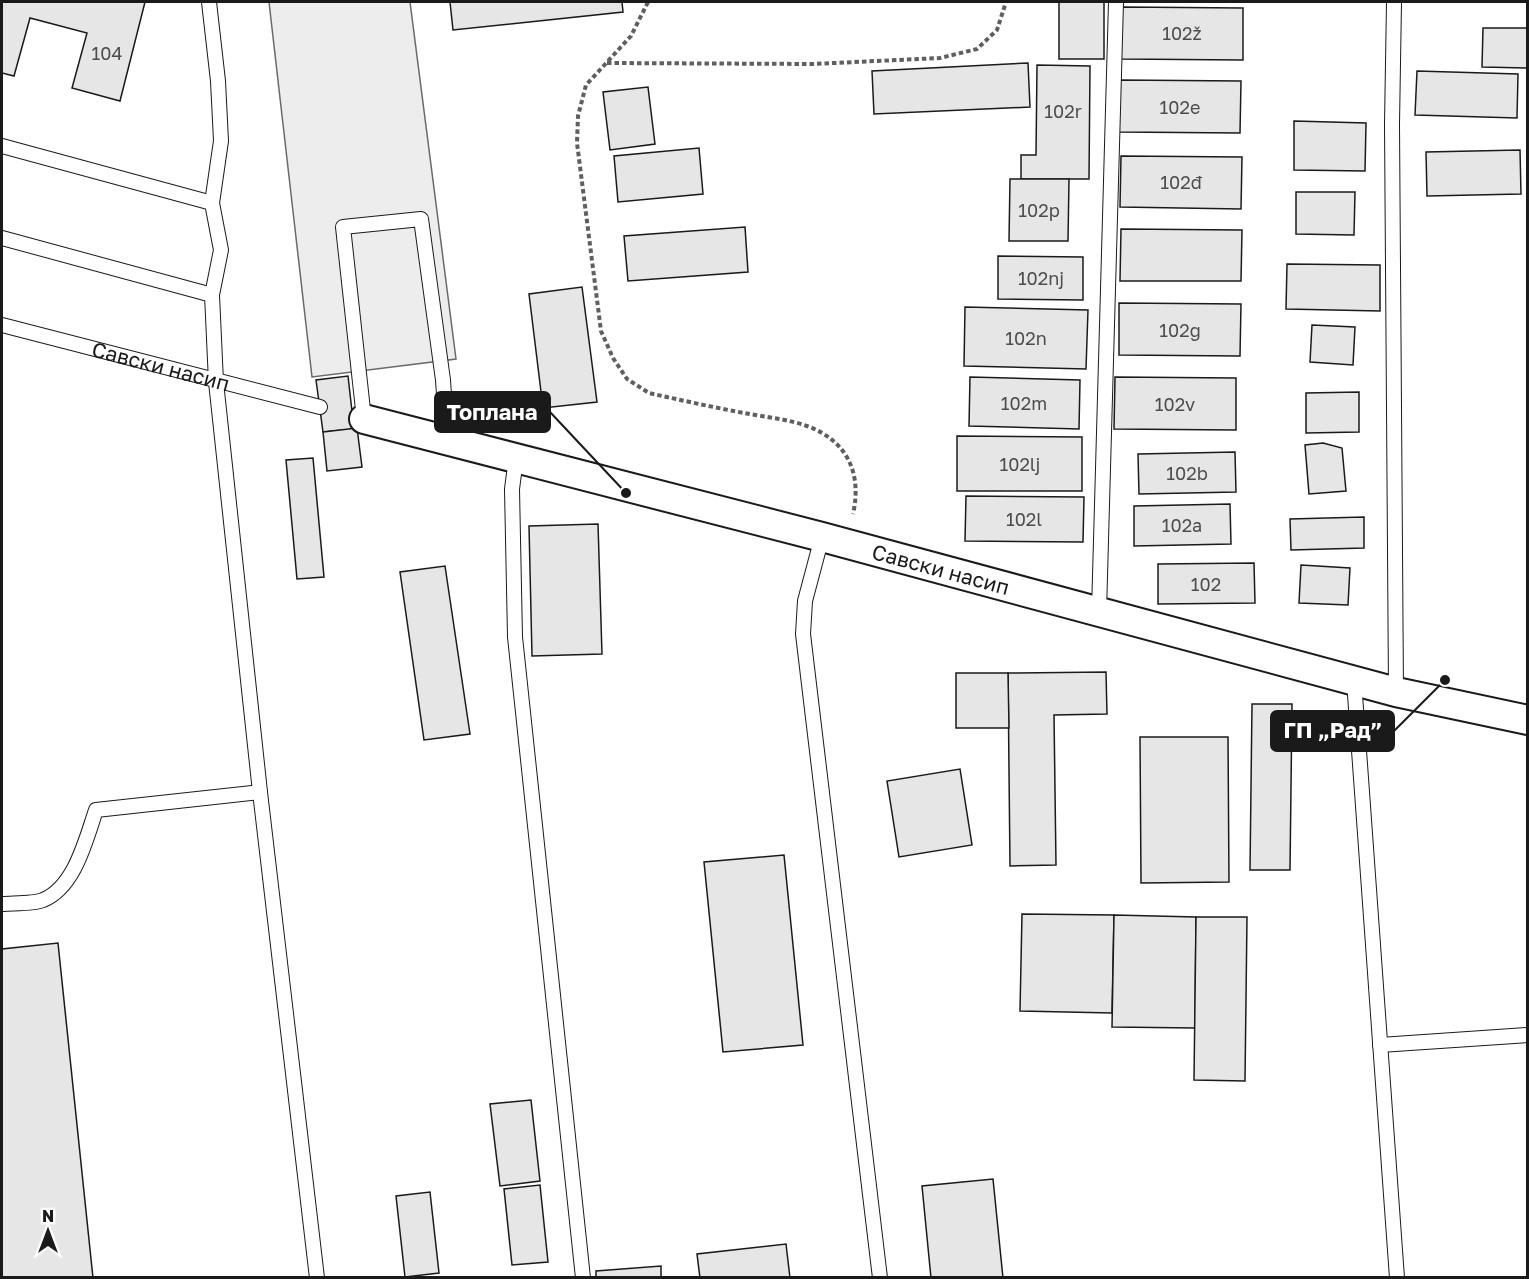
<svg xmlns="http://www.w3.org/2000/svg" width="1529" height="1279" viewBox="0 0 1529 1279" font-family="'Golos Text',sans-serif">
<style>
.built{fill:#ededed;stroke:#6a6a6a;stroke-width:1.5}
.building{fill:#e6e6e6;stroke:#1a1a1a;stroke-width:1.5}
.lines{fill:none;stroke-linecap:round;stroke-linejoin:round}
.lane-casing{stroke:#1a1a1a;stroke-width:16}
.street-casing{stroke:#1a1a1a;stroke-width:32}
.path{stroke:#5f5f5f;stroke-width:4;stroke-dasharray:4.5 3;stroke-linecap:butt}
.lane{stroke:#fff;stroke-width:14}
.street{stroke:#fff;stroke-width:28}
.labels{text-anchor:middle;dominant-baseline:central;stroke-width:4.5;stroke-linejoin:round;paint-order:stroke}
.number-label{font-size:18px;fill:#4d4d4d}
.street-label{font-size:21px;fill:#1a1a1a;stroke:#fff}
.leader{fill:none;stroke:#1a1a1a;stroke-width:2}
.callout-dot{fill:#1a1a1a;stroke:#fff;stroke-width:2}
.callout{fill:#1a1a1a;stroke:#1a1a1a;stroke-width:2}
.callout-label{font-size:22px;text-anchor:middle;font-weight:bold;fill:#fff}
</style>
<rect width="100%" height="100%" fill="#fff"/>
<!-- built -->
<polygon class="built" points="269,2 410,2 456,359 312,377"/>
<!-- building -->
<g class="building">
<polygon points="2,2 145,2 120,101 72,88 87,33 30,18 14,76 2,73"/>
<polygon points="450,2 622,2 623,12 453,30"/>
<rect x="1059" y="2" width="45" height="57"/>
<polygon points="1122,7 1243,8 1243,60 1121,59"/>
<polygon points="1483,28 1528,28 1528,68 1482,67"/>
<polygon points="1028,63 1030,107 874,114 872,71"/>
<polygon points="1037,65 1090,66 1089,179 1021,179 1021,155 1036,155"/>
<polygon points="1417,71 1518,74 1517,118 1415,115"/>
<polygon points="1119,80 1241,81 1240,133 1119,132"/>
<polygon points="648,87 655,144 610,150 603,92"/>
<polygon points="1294,121 1366,123 1365,171 1294,170"/>
<polygon points="699,148 703,194 618,202 614,156"/>
<polygon points="1520,150 1521,194 1427,196 1426,152"/>
<polygon points="1121,156 1242,157 1241,209 1120,207"/>
<polygon points="1010,179 1069,179 1068,241 1009,241"/>
<polygon points="1296,192 1355,192 1354,235 1296,234"/>
<polygon points="745,227 748,272 628,281 624,236"/>
<polygon points="1121,229 1242,230 1241,281 1120,281"/>
<polygon points="998,256 1083,257 1083,300 998,299"/>
<polygon points="1287,264 1380,265 1380,311 1286,309"/>
<polygon points="582,287 597,402 543,408 529,294"/>
<polygon points="1119,303 1241,304 1240,356 1119,355"/>
<polygon points="965,307 1088,310 1086,369 964,366"/>
<polygon points="1312,325 1355,327 1353,365 1310,362"/>
<polygon points="348,376 354,429 323,432 316,380"/>
<polygon points="970,377 1080,380 1079,429 969,426"/>
<polygon points="1115,377 1236,378 1236,430 1114,429"/>
<polygon points="1359,392 1359,432 1306,433 1306,393"/>
<polygon points="357,428 362,467 327,471 323,432"/>
<polygon points="957,436 1082,437 1082,491 957,491"/>
<polygon points="1323,443 1342,448 1346,491 1309,494 1305,445"/>
<polygon points="1235,452 1236,492 1139,494 1138,454"/>
<polygon points="313,458 324,577 297,579 286,460"/>
<polygon points="966,496 1084,497 1083,542 965,541"/>
<polygon points="1230,504 1231,544 1134,546 1134,506"/>
<polygon points="1364,517 1364,548 1291,550 1290,519"/>
<polygon points="598,524 602,654 532,656 529,526"/>
<polygon points="1254,563 1255,603 1158,604 1158,564"/>
<polygon points="1301,565 1350,568 1348,605 1299,603"/>
<polygon points="445,566 470,734 424,740 400,572"/>
<polygon points="1106,672 1107,714 1054,715 1056,865 1010,866 1008,673"/>
<polygon points="956,673 1008,673 1009,728 956,728"/>
<polygon points="1252,704 1292,704 1290,870 1250,870"/>
<polygon points="1140,737 1228,737 1229,882 1141,883"/>
<polygon points="960,769 972,845 899,857 887,781"/>
<polygon points="784,855 803,1045 723,1052 704,862"/>
<polygon points="1022,914 1114,915 1112,1013 1020,1011"/>
<polygon points="1114,915 1196,917 1195,1028 1112,1027"/>
<polygon points="1196,917 1247,917 1245,1081 1194,1080"/>
<polygon points="58,943 93,1278 2,1278 2,949"/>
<polygon points="531,1100 540,1181 500,1186 490,1104"/>
<polygon points="993,1179 1003,1278 931,1278 922,1186"/>
<polygon points="540,1185 548,1262 512,1265 504,1189"/>
<polygon points="430,1192 439,1273 405,1277 396,1196"/>
<polygon points="786,1244 790,1278 700,1278 697,1254"/>
<polygon points="661,1266 661,1278 596,1278 596,1271"/>
</g>
<g class="lines">
<!-- lane casing -->
<g class="lane-casing">
<g id="lane">
<polyline points="209,2 218,81 221,141 212,203"/>
<polyline points="1394,2 1392,124 1396,692"/>
<polyline points="2,146 212,203 221,250 212,295 216,382 260,792 317,1278"/>
<polyline points="2,238 212,295"/>
<path id="s1" d="M2 325 320 407"/>
<polyline points="362,418 364,419 343,227 421,219 443,380 447,439"/>
<polyline points="516,458 512,489 515,637 583,1278"/>
<polyline points="822,537 805,601 803,634 880,1278"/>
<polyline points="1099,612 1116,2"/>
<polyline points="1354,681 1397,1278"/>
<path d="M2 904C12 903 34 904 43 900 75 887 86 839 96 810L260 792"/>
<polyline points="1380,1045 1528,1035"/>
</g>
</g>
<!-- street casing -->
<g class="street-casing">
<g id="street">
<path id="s2" d="M364 419 822 537 1396 692 1528 720"/>
</g>
</g>
<!-- path -->
<g class="path">
<path d="M648 2 631 36 586 85 578 116 577 143 601 331 613 358 627 379 649 393C680 400 712 407 744 413 764 417 788 419 807 426 848 441 862 474 853 514"/>
<polyline points="607,63 813,64 940,58 977,49 997,30 1006,2"/>
</g>
<!-- lane -->
<use href="#lane" class="lane"/>
<!-- street -->
<use href="#street" class="street"/>
</g>
<g class="labels">
<!-- number labels -->
<g class="number-label">
<text x="1182" y="33">102ž</text>
<text x="107" y="53">104</text>
<text x="1180" y="107">102e</text>
<text x="1063" y="111">102r</text>
<text x="1181" y="182">102đ</text>
<text x="1039" y="210">102p</text>
<text x="1041" y="278">102nj</text>
<text x="1180" y="330">102g</text>
<text x="1026" y="338">102n</text>
<text x="1024" y="403">102m</text>
<text x="1175" y="404">102v</text>
<text x="1020" y="464">102lj</text>
<text x="1187" y="473">102b</text>
<text x="1024" y="519">102l</text>
<text x="1182" y="525">102a</text>
<text x="1206" y="584">102</text>
</g>
<!-- street labels -->
<g class="street-label">
<text stroke="none"><textPath href="#s1" startOffset="164">Савски насип</textPath></text>
<text stroke="none"><textPath href="#s2" startOffset="596">Савски насип</textPath></text>
</g>
</g>
<!-- callouts -->
<path class="leader" d="M626 493L550 412M1445 680L1394 731"/>
<g class="callout-dot">
<circle cx="626" cy="493" r="6"/>
<circle cx="1445" cy="680" r="6"/>
</g>
<g class="callout">
<rect x="435" y="392" width="115" height="40" rx="6"/>
<rect x="1271" y="711" width="123" height="40" rx="6"/>
</g>
<g class="callout-label">
<text x="492" y="420">Топлана</text>
<text x="1333" y="738">ГП „Рад”</text>
</g>
<!-- border -->
<rect width="1529" height="1279" fill="none" stroke="#1a1a1a" stroke-width="6"/>
<!-- north arrow -->
<g transform="translate(48 1231)" stroke="#ffffff" stroke-width="4.5" paint-order="stroke">
<path d="M0-4.5L10 22L0 15L-10 22Z" fill="#1a1a1a"/>
<text y="-9" font-size="16" font-weight="bold" text-anchor="middle" fill="#1a1a1a">N</text>
</g>
</svg>
